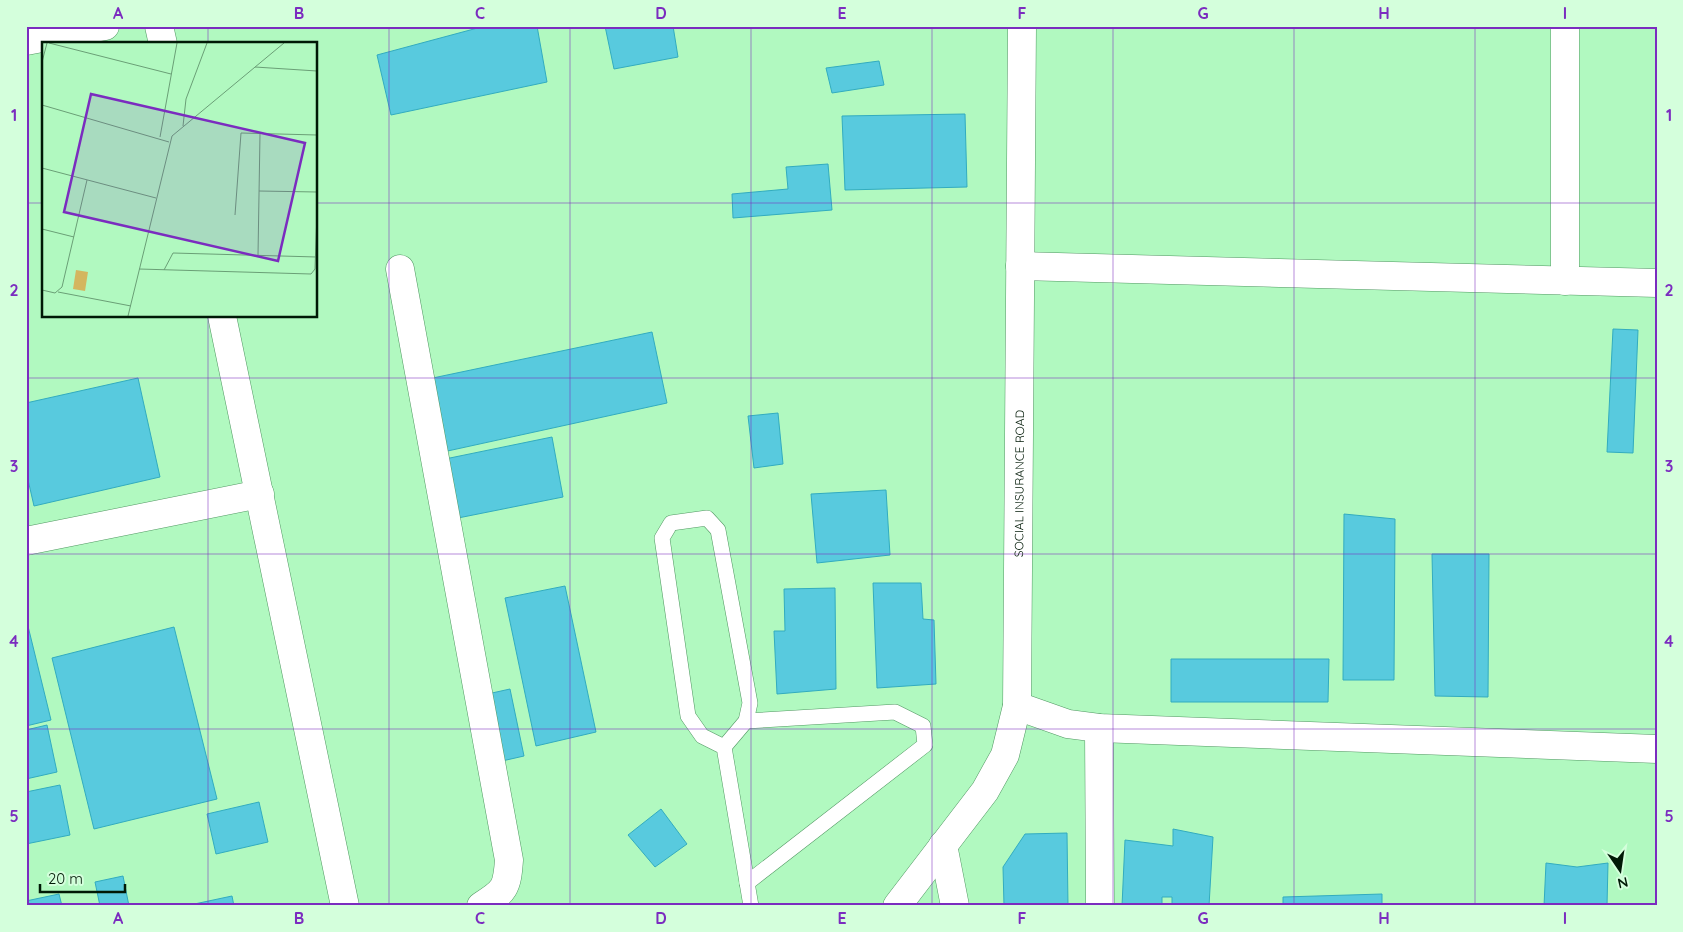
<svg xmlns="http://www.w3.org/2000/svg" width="1683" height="932" viewBox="0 0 1683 932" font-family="Quicksand,sans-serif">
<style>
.building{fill:#58cade;stroke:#32acbf}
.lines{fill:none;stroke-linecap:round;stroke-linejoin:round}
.service-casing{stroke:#529863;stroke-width:16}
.minor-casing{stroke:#529863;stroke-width:29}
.service{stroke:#fff;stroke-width:15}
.minor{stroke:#fff;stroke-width:28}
.grid{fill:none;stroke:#7b2cbf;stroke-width:1;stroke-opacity:0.55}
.labels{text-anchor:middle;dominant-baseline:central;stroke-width:4.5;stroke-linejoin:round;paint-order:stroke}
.street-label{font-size:12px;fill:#001906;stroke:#d4ffdc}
.inset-road{fill:none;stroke:#6a9f76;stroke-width:1}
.view{fill:#7b2cbf;fill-opacity:0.15;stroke:#7b2cbf;stroke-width:2.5}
.inset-edge{fill:none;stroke:#001906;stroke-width:2.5}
.neatline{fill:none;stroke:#7b2cbf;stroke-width:2}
.grid-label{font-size:16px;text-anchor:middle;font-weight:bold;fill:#7b2cbf}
</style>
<rect width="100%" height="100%" fill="#b1f9c0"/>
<!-- building -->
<g class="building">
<polygon points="485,26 537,26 547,82 391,115 377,55"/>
<polygon points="605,26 673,26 678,57 614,69"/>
<polygon points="879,61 884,85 832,93 826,68"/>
<polygon points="965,114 967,187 845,190 842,116"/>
<polygon points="828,164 832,210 733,218 732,194 788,189 786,167"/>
<polygon points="1613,329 1638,330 1633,453 1607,452"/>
<polygon points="652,332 667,403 443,452 428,379"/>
<polygon points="138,378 160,477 34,506 26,471 26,403"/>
<polygon points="778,413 783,464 754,468 748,416"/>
<polygon points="552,437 563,497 458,518 445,459"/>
<polygon points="886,490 890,555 817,563 811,494"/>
<polygon points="1344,514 1395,519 1394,680 1343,680"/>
<polygon points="1432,554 1489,554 1488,697 1435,696"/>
<polygon points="873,583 921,583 923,619 934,620 936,684 877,688"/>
<polygon points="565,586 596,732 536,746 505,598"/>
<polygon points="835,588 836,689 777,694 774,631 785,631 784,589"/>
<polygon points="26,618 51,720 26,726"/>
<polygon points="174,627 217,799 94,829 52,658"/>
<polygon points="1171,659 1329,659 1328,702 1171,702"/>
<polygon points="510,689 524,756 502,761 492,693"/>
<polygon points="47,725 57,772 26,779 26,730"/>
<polygon points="60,785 70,835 26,844 26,792"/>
<polygon points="259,802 268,842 216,854 207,814"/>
<polygon points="661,809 687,844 655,867 628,835"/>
<polygon points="1173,829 1213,837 1209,906 1172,906 1172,897 1162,897 1162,906 1122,906 1125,840 1173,846"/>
<polygon points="1067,833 1068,906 1004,906 1003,867 1025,834"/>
<polygon points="1546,863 1577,867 1608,863 1607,906 1544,906"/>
<polygon points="123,876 129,906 100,906 95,882"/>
<polygon points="59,894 62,906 26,906 26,901"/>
<polygon points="1382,894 1382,906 1283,906 1283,897"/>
<polygon points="232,896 234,906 185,906"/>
</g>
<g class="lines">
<!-- service casing -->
<g class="service-casing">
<g id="service">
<polyline points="746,721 895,712 923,726 925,745 747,883"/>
<polyline points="724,747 746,721 750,703 718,530 707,518 671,523 662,538 688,716 702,736 724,747 751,906"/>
</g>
</g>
<!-- minor casing -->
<g class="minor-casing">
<g id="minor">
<polyline points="159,26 163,44"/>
<polyline points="26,41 105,26"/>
<polyline points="1020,266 1657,283"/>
<path d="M400 269 509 860C507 888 505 891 481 906"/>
<polyline points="1565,281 1565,26"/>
<polyline points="222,316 345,906"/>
<polyline points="26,541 260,494"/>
<polyline points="1017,706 1068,724 1099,728 1657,749"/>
<polyline points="1099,728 1100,906"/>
<polyline points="943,845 955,906"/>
<path id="s1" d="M897 906 985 791 1005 755 1017 706 1022 26"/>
</g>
</g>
<!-- service -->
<use href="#service" class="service"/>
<!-- minor -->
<use href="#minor" class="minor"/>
</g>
<!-- grid -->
<path class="grid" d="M208 26V44M389 26V906M570 26V906M751 26V906M932 26V906M1113 26V906M1294 26V906M1475 26V906M26 203H44M316 203H1657M208 316V906M26 378H1657M26 554H1657M26 729H1657"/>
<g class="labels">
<!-- street labels -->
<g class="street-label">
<text stroke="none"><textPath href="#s1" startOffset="459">SOCIAL INSURANCE ROAD</textPath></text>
</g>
</g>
<!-- overview -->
<g transform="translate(42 42)">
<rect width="275" height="275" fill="#b1f9c0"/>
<path d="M34 228 46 230 43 249 31 247Z" fill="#d4b65f"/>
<path class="inset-road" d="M7 1 129 32M0 20 5 1M213 25 275 29M0 63 127 100M141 84 144 57 165 1M118 95 135 1M0 126 114 156M217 149 275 150M193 173 199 91 275 93M0 187 32 195M216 213 218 92M97 227 269 232 273 227 275 171M122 228 131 211 275 215M0 248 13 251 20 245 45 138M16 250 89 264M86 274 130 94 242 1"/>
<path class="view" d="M49 52 263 101 236 219 22 170Z"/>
<rect width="275" height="275" class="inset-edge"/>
</g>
<!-- border -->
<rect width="1683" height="932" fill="none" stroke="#d4ffdc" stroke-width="55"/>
<!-- north arrow -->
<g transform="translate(1620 870) rotate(167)" stroke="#d4ffdc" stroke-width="4" paint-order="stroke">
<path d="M0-4L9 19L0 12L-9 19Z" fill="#001906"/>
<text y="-8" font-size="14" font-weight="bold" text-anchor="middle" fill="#001906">N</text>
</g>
<!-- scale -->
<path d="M40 884v8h85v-8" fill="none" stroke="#001906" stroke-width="2.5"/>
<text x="48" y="884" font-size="15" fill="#001906" stroke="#d4ffdc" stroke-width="4" paint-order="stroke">20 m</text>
<rect x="28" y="28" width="1628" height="876" class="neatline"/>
<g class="grid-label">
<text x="118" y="19">A</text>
<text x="299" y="19">B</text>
<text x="480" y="19">C</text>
<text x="661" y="19">D</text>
<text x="842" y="19">E</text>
<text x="1022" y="19">F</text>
<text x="1203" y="19">G</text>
<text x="1384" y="19">H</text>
<text x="1565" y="19">I</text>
<text x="14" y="121">1</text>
<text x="1669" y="121">1</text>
<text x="14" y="296">2</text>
<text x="1669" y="296">2</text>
<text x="14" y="472">3</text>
<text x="1669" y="472">3</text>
<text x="14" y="647">4</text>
<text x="1669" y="647">4</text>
<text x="14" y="822">5</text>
<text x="1669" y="822">5</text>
<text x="118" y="924">A</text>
<text x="299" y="924">B</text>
<text x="480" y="924">C</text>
<text x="661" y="924">D</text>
<text x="842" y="924">E</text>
<text x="1022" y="924">F</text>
<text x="1203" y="924">G</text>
<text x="1384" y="924">H</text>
<text x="1565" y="924">I</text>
</g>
</svg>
